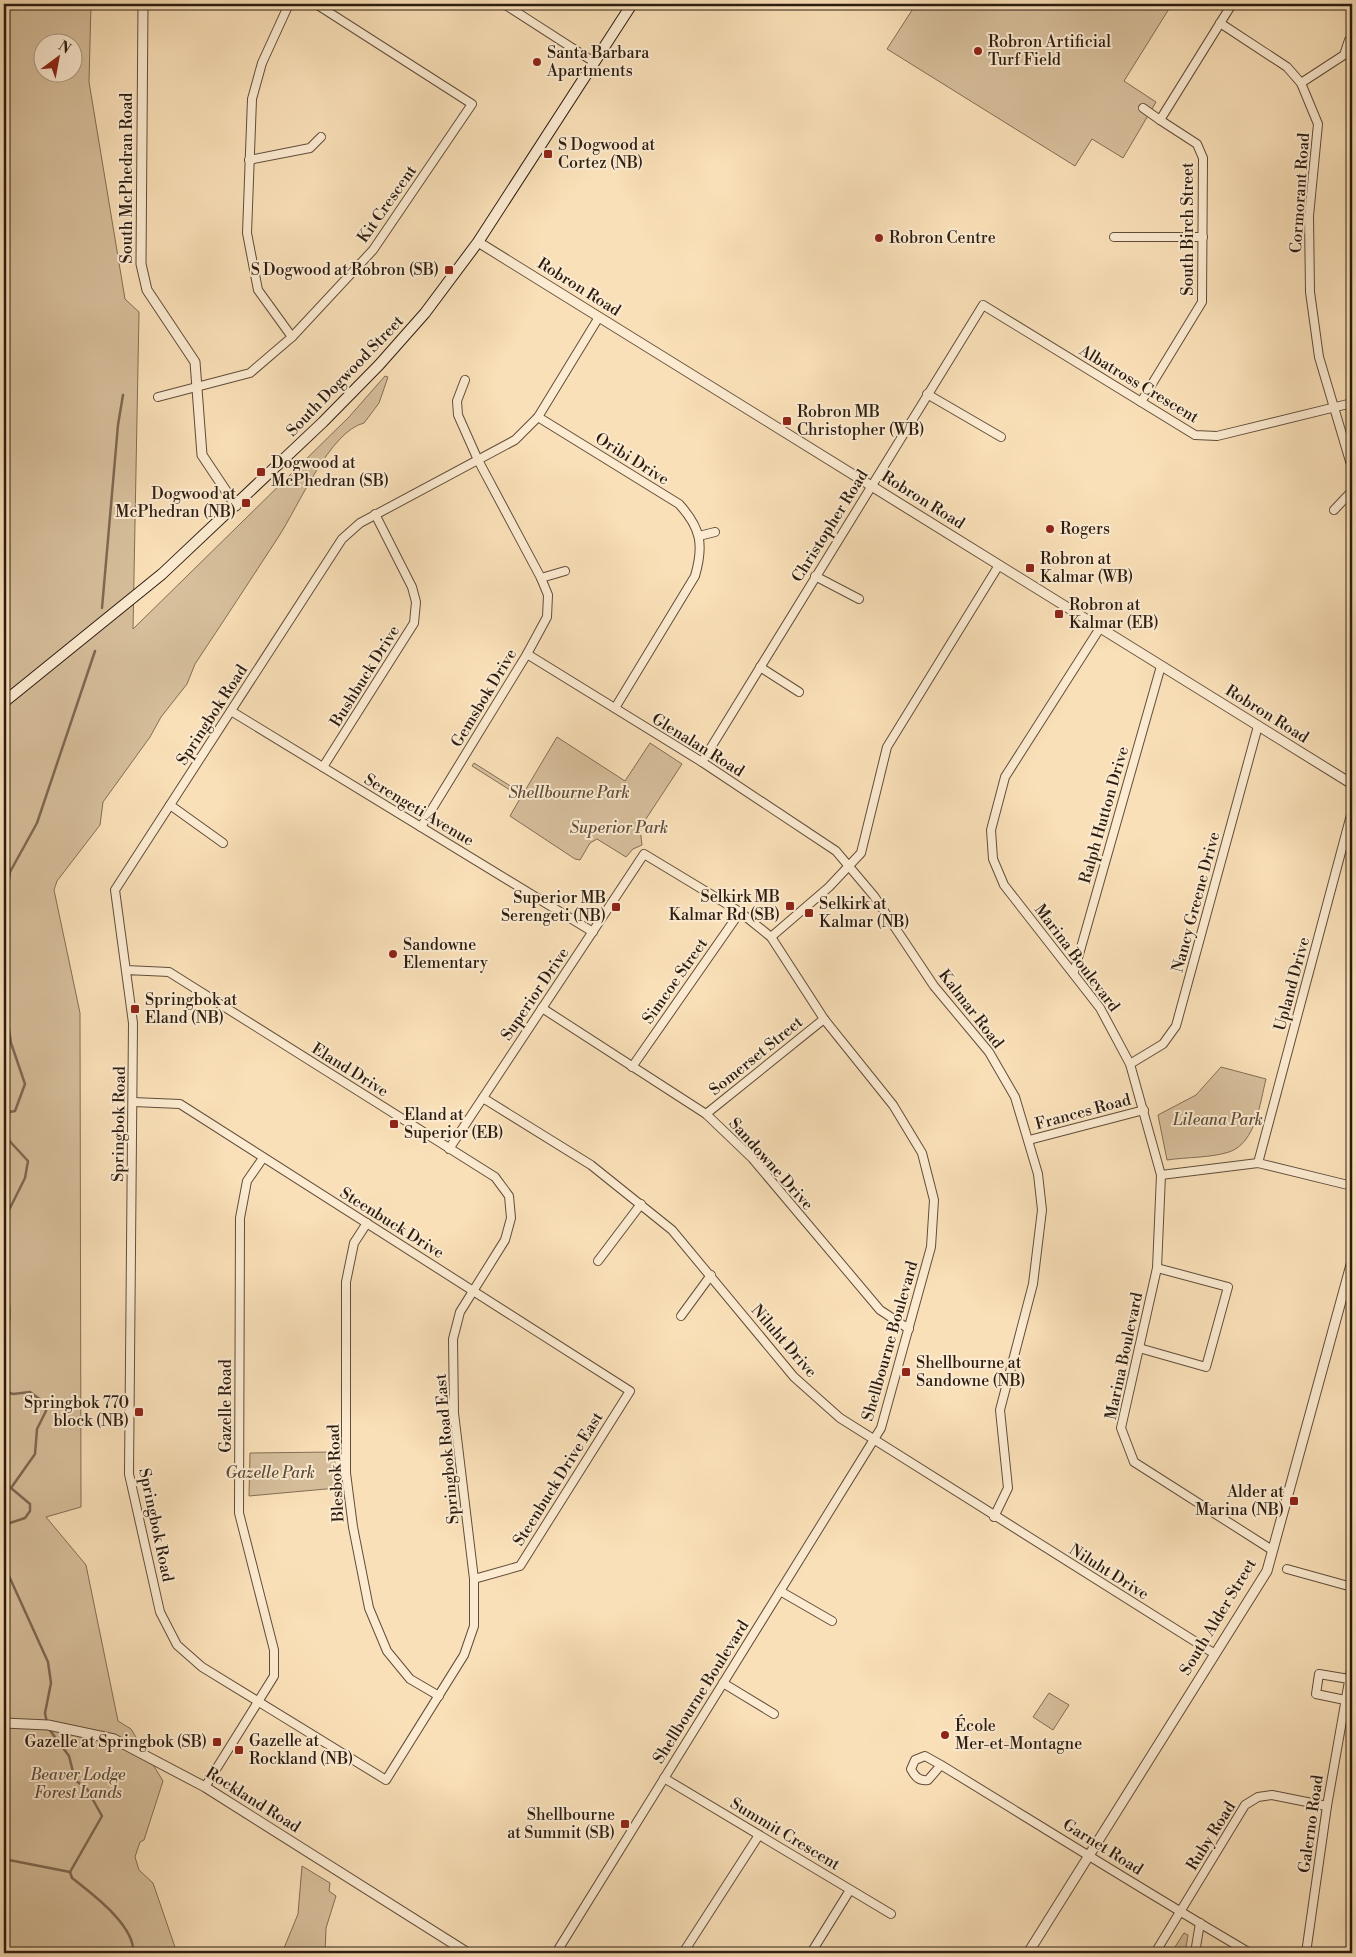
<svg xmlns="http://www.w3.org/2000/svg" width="1356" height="1957" viewBox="0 0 1356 1957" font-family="'Libre Bodoni',serif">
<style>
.green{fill:#d7bf9c;stroke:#826e56;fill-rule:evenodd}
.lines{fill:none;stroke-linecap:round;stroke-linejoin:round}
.stream{stroke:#7e6953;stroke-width:2.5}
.minor-casing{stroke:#604d3b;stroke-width:10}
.tertiary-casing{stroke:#604d3b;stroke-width:11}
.secondary-casing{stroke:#2c1c11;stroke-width:12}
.minor{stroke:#fcebd1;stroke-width:8}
.tertiary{stroke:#fcebd1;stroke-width:9}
.secondary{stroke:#fcebd1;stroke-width:10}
.poi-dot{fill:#8f2418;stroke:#fcebd1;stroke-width:2}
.labels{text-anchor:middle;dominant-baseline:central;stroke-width:4;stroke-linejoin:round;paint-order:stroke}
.poi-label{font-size:16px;fill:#2c1c11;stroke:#fcebd1;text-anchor:start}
.street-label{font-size:16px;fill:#2c1c11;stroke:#fcebd1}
.park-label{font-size:16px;font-style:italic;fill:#5f4d3b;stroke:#fcebd1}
</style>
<rect width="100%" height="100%" fill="#fae0b8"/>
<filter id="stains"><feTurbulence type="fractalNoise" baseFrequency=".004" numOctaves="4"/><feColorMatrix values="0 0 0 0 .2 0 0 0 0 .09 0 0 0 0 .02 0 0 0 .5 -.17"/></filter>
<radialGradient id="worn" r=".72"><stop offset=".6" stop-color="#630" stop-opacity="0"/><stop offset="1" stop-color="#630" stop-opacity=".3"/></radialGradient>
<!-- green -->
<g class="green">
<path d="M4 4H91L89 82 125 299 139 312 133 629 349 417 385 376 388 377 379 403 364 423C330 431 298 507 279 536 251 579 223 622 195 664L187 684 161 717 150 737 103 802 100 825 57 881 54 890 80 1013 81 1507 46 1517 86 1565 118 1721 131 1729 163 1781 144 1840 140 1842 135 1857 139 1870 153 1883 177 1953H4ZM42 42H72V72H42Z"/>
<polygon points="916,4 1172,4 1124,81 1156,102 1123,158 1092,139 1075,166 887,49"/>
<polygon points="557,737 625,781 650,743 682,764 640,828 642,845 633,849 626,857 597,839 590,843 580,860 575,859 510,816 521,797 472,766 474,763 523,794"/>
<path d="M1221 1067 1266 1079C1260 1102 1256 1143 1229 1152 1210 1158 1187 1157 1167 1160L1158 1115 1196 1095Z"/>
<polygon points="334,1452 337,1488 249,1496 250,1453"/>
<polygon points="1049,1693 1069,1705 1053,1730 1033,1717"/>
<polygon points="302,1866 330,1883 329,1891 336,1896 326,1928 325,1953 282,1953 298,1914"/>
<polygon points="1184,1933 1188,1935 1185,1953 1171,1953"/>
</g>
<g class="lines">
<!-- stream -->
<g class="stream">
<polyline points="102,608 118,425 123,395"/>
<polyline points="4,912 10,872 37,823 95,651"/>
<polyline points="4,996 11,1043 25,1084 15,1111 4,1113"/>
<polyline points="4,1135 28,1161 25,1178 4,1220"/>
<path d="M4 1287C13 1304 9 1331 4 1349"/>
<polyline points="4,1391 13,1394 30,1392 45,1403 46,1411 37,1429 35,1454 11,1488 30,1504 30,1511 25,1518 4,1525"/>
<polyline points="4,1565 48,1662 51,1683 45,1713 47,1723"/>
<polyline points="49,1729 69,1756 75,1780 87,1789 102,1816 70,1872"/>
<polyline points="4,1859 70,1872"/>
<path d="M70 1872 72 1878C91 1893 136 1926 133 1953"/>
</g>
<!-- minor casing -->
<g class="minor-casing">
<g id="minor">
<polyline points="289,4 262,63 252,99 247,233 258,290 292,337"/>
<polyline points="504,4 594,62"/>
<polyline points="1220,23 1287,67 1301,83 1318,124 1309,216 1310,292 1319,357 1352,468"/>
<polyline points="1301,83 1344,55 1349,40"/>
<polyline points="1143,108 1160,120"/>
<polyline points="249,160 310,148 321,137"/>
<polyline points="1114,237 1203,237"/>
<polyline points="927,394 1001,437"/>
<polyline points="158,397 250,373 292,337 373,250 472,104 316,4"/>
<polyline points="1141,402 1202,302 1203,158 1197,144 1160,120 1232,4"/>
<path d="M538 417 679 504C701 528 704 545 695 576L615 708"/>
<polyline points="1334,510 1352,491"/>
<polyline points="699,536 715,532"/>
<polyline points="815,576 859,599"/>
<polyline points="541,578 565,571"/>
<polyline points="1100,628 1005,777 991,830 993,859 1004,885 1100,1008 1130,1064 1161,1175 1157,1268 1121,1428 1134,1462 1272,1550"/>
<polyline points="527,654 702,762 836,851 874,896 934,986 989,1052 1015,1097 1038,1174 1042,1210 1033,1284 1000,1410 1008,1488 994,1517"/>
<polyline points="760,667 799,692"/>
<polyline points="231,711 593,932"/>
<polyline points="702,762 983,305 1195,435 1217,436 1352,403"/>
<polyline points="323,767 414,623 416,602 412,587 375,514"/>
<polyline points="170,805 223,843"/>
<polyline points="421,827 527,654 547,617 548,595 541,578 478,460 458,415 457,401 465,380"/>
<polyline points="771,937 829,887 861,853 887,747 999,565"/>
<polyline points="126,970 169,972 495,1177 509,1196 511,1218 505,1240 460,1312 453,1339 454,1413 474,1579 474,1626 464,1655 386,1780 202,1667 177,1645 160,1612 129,1474 133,1023 115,890 342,539 360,523 515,440 538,417 599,317"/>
<polyline points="1074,972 1161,666"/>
<polyline points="542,1008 706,1114 752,1158 880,1310 909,1329"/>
<polyline points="1130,1064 1163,1044 1176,1026 1258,726"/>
<polyline points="632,1067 740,912"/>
<polyline points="483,1098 591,1165 672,1230 794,1377 840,1418 1215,1654"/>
<polyline points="133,1102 180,1104 630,1391 520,1566 474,1579"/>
<polyline points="706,1114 824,1019"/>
<polyline points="1029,1140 1144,1110"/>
<polyline points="449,1149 644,854 740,912 771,937 824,1019 893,1105 922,1153 934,1200 931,1247 881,1428 556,1953"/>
<polyline points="1258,1163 1352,811"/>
<polyline points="1161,1175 1258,1163 1352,1186"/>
<polyline points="367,1223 354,1243 346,1282 346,1473 353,1527 369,1608 387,1651 410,1679 439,1696"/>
<polyline points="598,1261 641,1204"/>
<polyline points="681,1316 711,1275"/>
<polyline points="1139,1348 1206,1367 1228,1287 1157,1268"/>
<polyline points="1287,1569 1352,1587"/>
<polyline points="780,1591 832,1621"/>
<polyline points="723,1683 774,1714"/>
<polyline points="1345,1700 1316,1694 1319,1674 1349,1679"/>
<path d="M941 1765 928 1780C919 1781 915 1777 911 1769L915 1760 925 1756 941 1765C1044 1828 1146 1892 1250 1953"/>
<polyline points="664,1778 891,1914"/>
<polyline points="205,1787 274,1676 274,1650 239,1513 240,1218 247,1181 263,1158"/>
<polyline points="683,1953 759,1835"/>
<polyline points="811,1953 850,1890"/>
<polyline points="1155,1953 1245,1805 1258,1797 1272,1795 1327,1806"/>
<polyline points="1195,1953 1200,1923"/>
<polyline points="1306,1953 1327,1806 1352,1664"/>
</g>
</g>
<!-- tertiary casing -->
<g class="tertiary-casing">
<g id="tertiary">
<polyline points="143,4 141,264 147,290 195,362 202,455 236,506"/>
<polyline points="478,242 1352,784"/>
<polyline points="4,1723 48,1725 114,1739 205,1787 468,1953"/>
<polyline points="1028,1953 1267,1571 1352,1261"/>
</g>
</g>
<!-- secondary casing -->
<g class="secondary-casing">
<polyline id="secondary" points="4,702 162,574 323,422 379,365 425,313 478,242 632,4"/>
</g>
<!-- minor -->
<use href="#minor" class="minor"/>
<!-- tertiary -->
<use href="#tertiary" class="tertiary"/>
<!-- secondary -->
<use href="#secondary" class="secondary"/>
</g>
<!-- markers -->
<g class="poi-dot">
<circle cx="978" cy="51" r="5"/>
<circle cx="537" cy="62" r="5"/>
<rect x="543" y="149" width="10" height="10" rx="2.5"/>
<circle cx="879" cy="238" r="5"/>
<rect x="444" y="265" width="10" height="10" rx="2.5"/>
<rect x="782" y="416" width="10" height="10" rx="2.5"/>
<rect x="256" y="467" width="10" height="10" rx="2.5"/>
<rect x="241" y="498" width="10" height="10" rx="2.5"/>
<circle cx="1050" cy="529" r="5"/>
<rect x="1025" y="563" width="10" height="10" rx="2.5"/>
<rect x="1054" y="609" width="10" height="10" rx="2.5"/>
<rect x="785" y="901" width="10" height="10" rx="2.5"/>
<rect x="611" y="902" width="10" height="10" rx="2.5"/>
<rect x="804" y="908" width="10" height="10" rx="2.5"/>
<circle cx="393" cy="954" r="5"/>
<rect x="130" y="1004" width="10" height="10" rx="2.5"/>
<rect x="389" y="1119" width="10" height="10" rx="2.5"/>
<rect x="901" y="1367" width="10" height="10" rx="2.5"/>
<rect x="134" y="1407" width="10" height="10" rx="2.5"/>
<rect x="1289" y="1496" width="10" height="10" rx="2.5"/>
<circle cx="945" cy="1735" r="5"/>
<rect x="212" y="1737" width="10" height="10" rx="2.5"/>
<rect x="234" y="1745" width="10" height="10" rx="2.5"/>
<rect x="620" y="1819" width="10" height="10" rx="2.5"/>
</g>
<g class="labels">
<!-- poi labels -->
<g class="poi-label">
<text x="988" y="42">Robron Artificial<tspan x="988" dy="18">Turf Field</tspan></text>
<text x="547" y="53">Santa Barbara<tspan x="547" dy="18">Apartments</tspan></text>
<text x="558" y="145">S Dogwood at<tspan x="558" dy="18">Cortez (NB)</tspan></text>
<text x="889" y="238">Robron Centre</text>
<text x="439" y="270" text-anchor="end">S Dogwood at Robron (SB)</text>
<text x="797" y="412">Robron MB<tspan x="797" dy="18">Christopher (WB)</tspan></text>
<text x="271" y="463">Dogwood at<tspan x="271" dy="18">McPhedran (SB)</tspan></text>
<text x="236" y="494" text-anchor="end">Dogwood at<tspan x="236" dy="18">McPhedran (NB)</tspan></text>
<text x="1060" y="529">Rogers</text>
<text x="1040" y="559">Robron at<tspan x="1040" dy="18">Kalmar (WB)</tspan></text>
<text x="1069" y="605">Robron at<tspan x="1069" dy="18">Kalmar (EB)</tspan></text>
<text x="780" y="897" text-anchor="end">Selkirk MB<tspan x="780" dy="18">Kalmar Rd (SB)</tspan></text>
<text x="606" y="898" text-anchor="end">Superior MB<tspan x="606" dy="18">Serengeti (NB)</tspan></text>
<text x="819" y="904">Selkirk at<tspan x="819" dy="18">Kalmar (NB)</tspan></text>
<text x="403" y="945">Sandowne<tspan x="403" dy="18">Elementary</tspan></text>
<text x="145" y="1000">Springbok at<tspan x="145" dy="18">Eland (NB)</tspan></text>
<text x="404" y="1115">Eland at<tspan x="404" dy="18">Superior (EB)</tspan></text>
<text x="916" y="1363">Shellbourne at<tspan x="916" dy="18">Sandowne (NB)</tspan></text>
<text x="129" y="1403" text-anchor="end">Springbok 770<tspan x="129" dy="18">block (NB)</tspan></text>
<text x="1284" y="1492" text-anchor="end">Alder at<tspan x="1284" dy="18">Marina (NB)</tspan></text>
<text x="955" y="1726">École<tspan x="955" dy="18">Mer-et-Montagne</tspan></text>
<text x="249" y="1741">Gazelle at<tspan x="249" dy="18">Rockland (NB)</tspan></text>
<text x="207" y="1742" text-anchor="end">Gazelle at Springbok (SB)</text>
<text x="615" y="1815" text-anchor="end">Shellbourne<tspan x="615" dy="18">at Summit (SB)</tspan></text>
</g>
<!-- street labels -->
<g class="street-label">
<text transform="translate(127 178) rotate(-90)">South McPhedran Road</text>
<text transform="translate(1300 193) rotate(-86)">Cormorant Road</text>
<text transform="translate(387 204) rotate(-55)">Kit Crescent</text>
<text transform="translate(1188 229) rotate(-90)">South Birch Street</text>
<text transform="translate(579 287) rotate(32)">Robron Road</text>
<text transform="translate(345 376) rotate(-46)">South Dogwood Street</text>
<text transform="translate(1139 384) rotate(31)">Albatross Crescent</text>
<text transform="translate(632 459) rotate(32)">Oribi Drive</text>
<text transform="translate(923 500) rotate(32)">Robron Road</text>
<text transform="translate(830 526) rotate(-58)">Christopher Road</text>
<text transform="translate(365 676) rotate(-58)">Bushbuck Drive</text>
<text transform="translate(484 698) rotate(-59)">Gemsbok Drive</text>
<text transform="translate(1267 714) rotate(32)">Robron Road</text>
<text transform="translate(212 715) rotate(-57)">Springbok Road</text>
<text transform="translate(698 745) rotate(32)">Glenalan Road</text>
<text transform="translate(419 810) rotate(31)">Serengeti Avenue</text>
<text transform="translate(1104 815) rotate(-74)">Ralph Hutton Drive</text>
<text transform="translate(1196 902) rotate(-75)">Nancy Greene Drive</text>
<text transform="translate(1077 958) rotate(53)">Marina Boulevard</text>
<text transform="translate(675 981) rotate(-55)">Simcoe Street</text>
<text transform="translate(1292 984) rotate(-75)">Upland Drive</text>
<text transform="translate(535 994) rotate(-56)">Superior Drive</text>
<text transform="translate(971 1009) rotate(52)">Kalmar Road</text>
<text transform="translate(756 1056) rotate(-39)">Somerset Street</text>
<text transform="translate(350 1070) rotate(32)">Eland Drive</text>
<text transform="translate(1083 1112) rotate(-15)">Frances Road</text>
<text transform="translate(119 1124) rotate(-89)">Springbok Road</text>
<text transform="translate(771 1164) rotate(48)">Sandowne Drive</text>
<text transform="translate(392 1223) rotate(32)">Steenbuck Drive</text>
<text transform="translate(784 1341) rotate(49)">Niluht Drive</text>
<text transform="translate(890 1341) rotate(-74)">Shellbourne Boulevard</text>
<text transform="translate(1124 1356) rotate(-78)">Marina Boulevard</text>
<text transform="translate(226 1406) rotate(-90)">Gazelle Road</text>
<text transform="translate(447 1449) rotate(-95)">Springbok Road East</text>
<text transform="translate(336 1473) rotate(-93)">Blesbok Road</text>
<text transform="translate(558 1479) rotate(-58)">Steenbuck Drive East</text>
<text transform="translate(156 1525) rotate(78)">Springbok Road</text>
<text transform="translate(1109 1572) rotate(32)">Niluht Drive</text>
<text transform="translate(1218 1617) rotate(-59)">South Alder Street</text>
<text transform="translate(701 1692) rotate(-58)">Shellbourne Boulevard</text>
<text transform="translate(253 1800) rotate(32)">Rockland Road</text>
<text transform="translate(1311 1824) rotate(-82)">Galerno Road</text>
<text transform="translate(785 1834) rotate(31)">Summit Crescent</text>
<text transform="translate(1211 1836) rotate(-58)">Ruby Road</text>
<text transform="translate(1103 1847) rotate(32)">Garnet Road</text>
</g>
<!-- park labels -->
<g class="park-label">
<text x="569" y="793">Shellbourne Park</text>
<text x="619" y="828">Superior Park</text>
<text x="1218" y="1120">Lileana Park</text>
<text x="270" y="1473">Gazelle Park</text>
<text x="78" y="1775">Beaver Lodge<tspan x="78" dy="18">Forest Lands</tspan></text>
</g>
</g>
<!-- margin -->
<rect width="1356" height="1957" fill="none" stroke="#fae0b8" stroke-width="20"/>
<rect x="5" y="5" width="1346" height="1947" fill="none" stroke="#2c1c11" stroke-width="2.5"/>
<rect x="10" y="10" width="1336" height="1937" fill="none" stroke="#2c1c11"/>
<!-- north arrow -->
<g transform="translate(58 58) rotate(32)"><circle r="24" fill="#fcebd1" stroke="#a99884"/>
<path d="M0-4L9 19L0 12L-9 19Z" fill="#8f2418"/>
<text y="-8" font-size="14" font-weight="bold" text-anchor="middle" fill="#2c1c11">N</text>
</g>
<rect width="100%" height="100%" filter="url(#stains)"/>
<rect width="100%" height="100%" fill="url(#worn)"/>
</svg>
